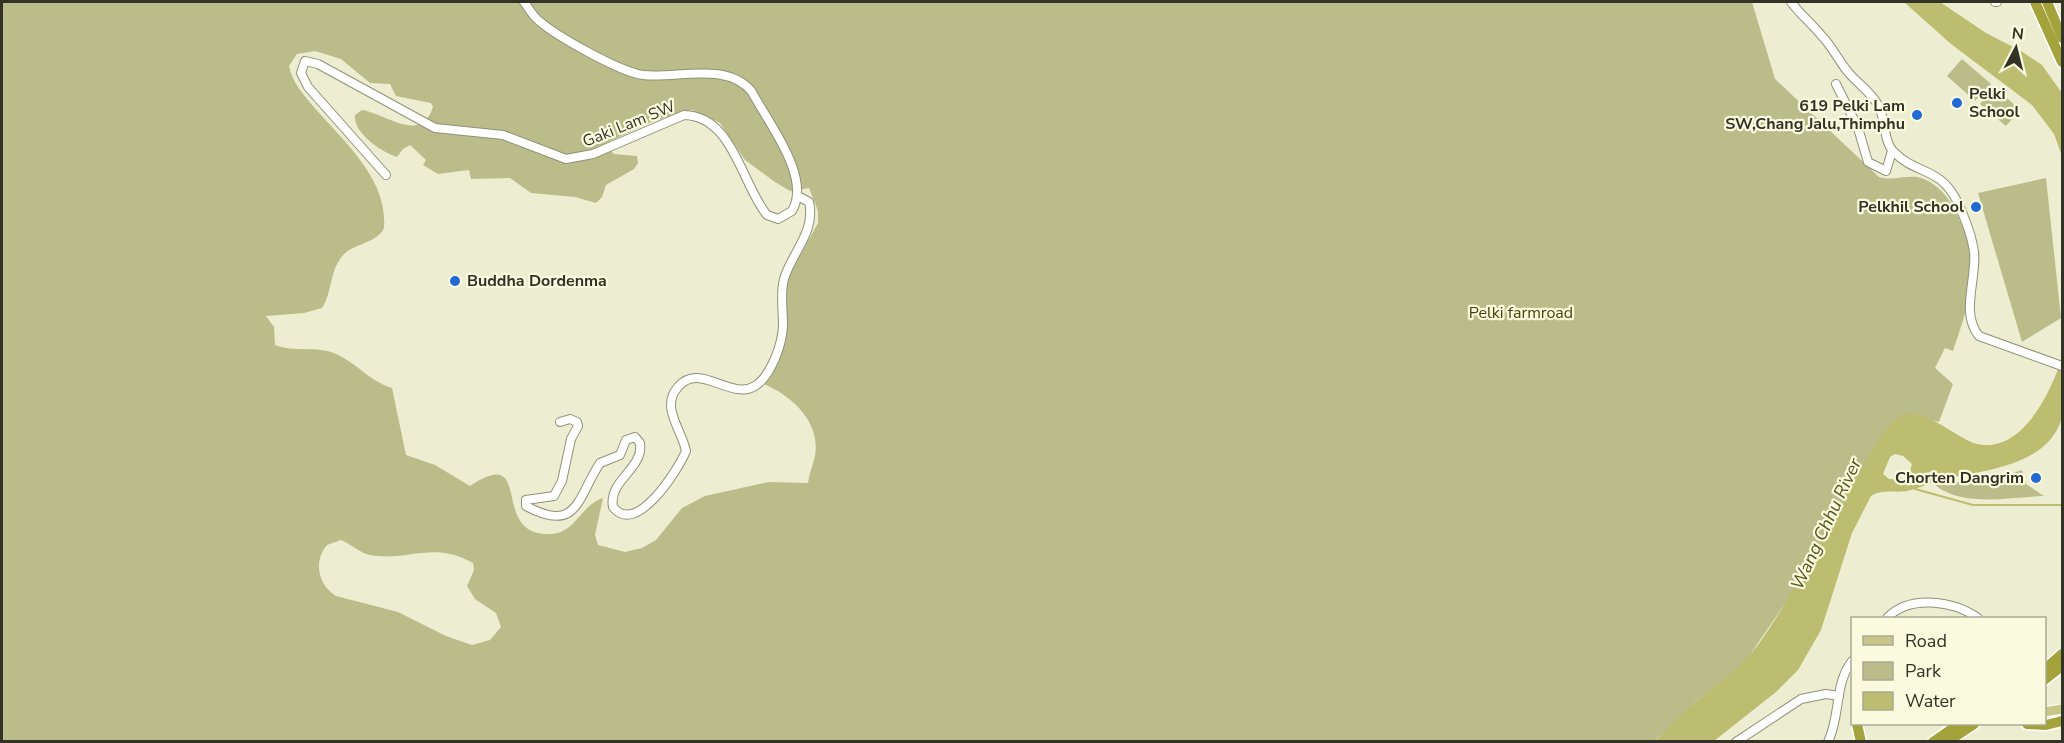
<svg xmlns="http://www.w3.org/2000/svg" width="2064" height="743" viewBox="0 0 2064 743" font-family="'Nunito Sans',sans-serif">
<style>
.green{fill:#babc8a;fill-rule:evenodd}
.water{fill:#bcbd71;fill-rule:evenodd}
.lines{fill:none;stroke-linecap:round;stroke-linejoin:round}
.stream{stroke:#bcbd71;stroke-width:2}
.minor-casing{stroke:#909177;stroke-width:10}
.major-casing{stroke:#fff;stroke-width:11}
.highway-casing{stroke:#fff;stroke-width:13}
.minor{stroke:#fff;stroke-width:8}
.major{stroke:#c8c789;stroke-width:9}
.highway{stroke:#a3a23b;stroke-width:10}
.poi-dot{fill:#2169d5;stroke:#fafbde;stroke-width:2}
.labels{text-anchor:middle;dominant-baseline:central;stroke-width:4.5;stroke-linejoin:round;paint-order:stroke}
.poi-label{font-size:16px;font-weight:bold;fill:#323227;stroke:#fafbde;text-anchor:end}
.street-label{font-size:16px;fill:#323227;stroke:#fafbde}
.park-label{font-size:16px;fill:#434305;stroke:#fafbde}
.water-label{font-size:18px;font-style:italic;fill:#54541b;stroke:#fafbde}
</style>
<rect width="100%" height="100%" fill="#edeed1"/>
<!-- green -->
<g class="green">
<path d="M2 2H1752L1775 79 1879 177C1895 182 1909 173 1924 179 1942 187 1953 203 1960 221 1964 229 1969 238 1971 246 1979 277 1963 322 1953 351L1945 348 1935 368 1953 384 1939 422 1913 415 1853 481 1793 592 1747 659 1735 672 1695 702 1655 741H2ZM315 51 341 59 370 83 390 84 396 96 431 103 433 107C421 145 385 113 362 110L355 115C353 133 381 152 397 157L403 149 410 145 426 160 423 165 438 174 469 170 471 179 510 178 531 193 575 197 596 203 602 197 606 185 634 169 638 163 637 156 614 154 604 144 653 121 692 110 720 123 745 160 775 182 790 191 809 188 818 211V223L788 277 784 303 787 331 777 362 764 384C792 396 821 422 815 456 813 465 809 474 808 483L769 482 705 496 682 508 656 540 642 548 625 552 598 545 595 535 603 498C581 505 576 532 552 534 487 538 536 442 470 486L435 465 406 455 392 388C369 381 357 363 336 354 316 345 295 353 275 345L274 327 266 316 304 313 322 308C333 291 329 270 344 254 356 243 377 243 384 228 388 178 343 141 313 106 303 94 292 82 289 66L297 54ZM341 540C351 544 360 553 370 555 408 562 433 540 473 563L474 570 467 586 475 599 496 613 501 627 490 640 472 645 446 636 398 612 336 596C318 585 313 561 327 545Z"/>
<polygon points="1962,59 1991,84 1975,101 1947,76"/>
<polygon points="1995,87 2020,110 2006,126 1980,104"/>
<polygon points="2046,178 2061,318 2022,342 1978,193"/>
<path d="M2022 470 2026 484 2044 496C2011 497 1963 508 1935 485L2000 477Z"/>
</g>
<!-- water -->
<g class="water">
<polygon points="1904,2 1940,2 1986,33 2021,51 2042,65 2062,93 2062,156 2054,134 2032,105 1951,44"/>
<path d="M2062 358C2062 373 2064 404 2062 418 2046 469 1980 470 1937 481 1927 484 1917 489 1907 491 1894 493 1883 489 1871 496L1852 533 1821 630 1798 670 1776 692 1714 741 1655 742C1667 728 1680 715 1694 703 1718 683 1741 668 1760 642 1799 587 1826 526 1861 469 1872 451 1882 430 1898 417 1919 401 1958 440 1977 444 2022 454 2051 392 2062 358ZM1895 454 1903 456 1912 464 1910 471 1902 480 1889 479 1883 474 1890 457Z"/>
</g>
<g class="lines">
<!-- stream -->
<polyline class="stream" points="1915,489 1973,505 2062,505"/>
<!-- minor casing -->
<g class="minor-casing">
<g id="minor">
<path d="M1791 2C1800 14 1811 23 1821 35 1832 46 1838 60 1848 72 1857 83 1871 92 1878 105 1886 118 1883 142 1894 152 1916 175 1939 166 1957 201 1964 216 1972 236 1974 252 1977 279 1960 313 1979 336L2062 366"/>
<polyline points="1995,2 1997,2"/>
<polyline points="1836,84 1858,128 1868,162 1886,171 1892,151"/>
<path d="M386 175 308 87 301 73 305 61 318 64 435 128 503 135 566 159 593 154 684 115C733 116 741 183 767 215L778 219 792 211C812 177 768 123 752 92 728 61 677 79 643 75 620 72 556 36 538 20 532 15 528 7 524 2"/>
<path d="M560 422 570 419 577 422 578 426 571 439 562 481 554 496 526 500V506C578 534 577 498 600 463L620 455 626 440 635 437 640 443C644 469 608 480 613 507 636 537 678 470 686 451 682 430 660 407 678 387 699 361 731 401 755 386 771 376 783 343 783 324 783 309 780 294 784 279 792 252 816 232 809 202L798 196"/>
<path d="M1887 618C1910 594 1954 601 1978 618"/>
<polyline points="1736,742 1801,699 1826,694 1839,696"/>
<path d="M1828 742C1841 715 1834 684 1852 661"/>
</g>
</g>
<!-- major casing -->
<g class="major-casing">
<polyline id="major" points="2044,712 2062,709"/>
</g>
<!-- highway casing -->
<g class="highway-casing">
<g id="highway">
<polyline points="2035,2 2062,62"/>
<polyline points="2047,2 2062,38"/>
<polyline points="2044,670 2062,654"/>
<polyline points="2044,680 2062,666"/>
<polyline points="1857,724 1861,742"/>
<polyline points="2027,724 2046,725 2062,721"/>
<polyline points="1933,742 1959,724"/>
<polyline points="1947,742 1974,724"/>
</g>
</g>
<!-- minor -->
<use href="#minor" class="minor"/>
<!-- major -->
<use href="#major" class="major"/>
<!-- highway -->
<use href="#highway" class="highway"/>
</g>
<!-- markers -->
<g class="poi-dot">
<circle cx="1957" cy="103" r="6"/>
<circle cx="1917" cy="115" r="6"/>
<circle cx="1976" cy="207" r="6"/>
<circle cx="455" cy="281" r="6"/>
<circle cx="2036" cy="478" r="6"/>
</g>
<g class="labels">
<!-- poi labels -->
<g class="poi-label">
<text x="1969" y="94" text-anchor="start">Pelki<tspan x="1969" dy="18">School</tspan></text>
<text x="1905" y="106">619 Pelki Lam<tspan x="1905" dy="18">SW,Chang Jalu,Thimphu</tspan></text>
<text x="1964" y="207">Pelkhil School</text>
<text x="467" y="281" text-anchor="start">Buddha Dordenma</text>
<text x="2024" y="478">Chorten Dangrim</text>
</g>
<!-- street labels -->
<g class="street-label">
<text transform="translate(629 124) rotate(-22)">Gaki Lam SW</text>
</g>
<!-- park labels -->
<g class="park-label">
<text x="1521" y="313">Pelki farmroad</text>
</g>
<!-- water labels -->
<g class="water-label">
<text transform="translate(1826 524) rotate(-65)">Wang Chhu River</text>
</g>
</g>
<!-- border -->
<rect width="2064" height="743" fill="none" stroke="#323227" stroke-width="6"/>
<!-- legend -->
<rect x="1851" y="617" width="195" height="108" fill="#fafbde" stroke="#aaab95" stroke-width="1.5"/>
<rect x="1863" y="636" width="30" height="9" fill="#c8c789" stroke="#aaab95" stroke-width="1.5"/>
<text x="1905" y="647" font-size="18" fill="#323227">Road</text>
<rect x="1863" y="662" width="30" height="18" fill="#babc8a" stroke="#aaab95" stroke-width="1.5"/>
<text x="1905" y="677" font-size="18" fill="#323227">Park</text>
<rect x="1863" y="692" width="30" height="18" fill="#bcbd71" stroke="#aaab95" stroke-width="1.5"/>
<text x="1905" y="707" font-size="18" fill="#323227">Water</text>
<!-- north arrow -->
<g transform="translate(2016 48) rotate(7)" stroke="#fafbde" stroke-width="4.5" paint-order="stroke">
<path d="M0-4.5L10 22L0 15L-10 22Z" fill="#323227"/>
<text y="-9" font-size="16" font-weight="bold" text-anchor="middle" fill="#323227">N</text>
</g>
</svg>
